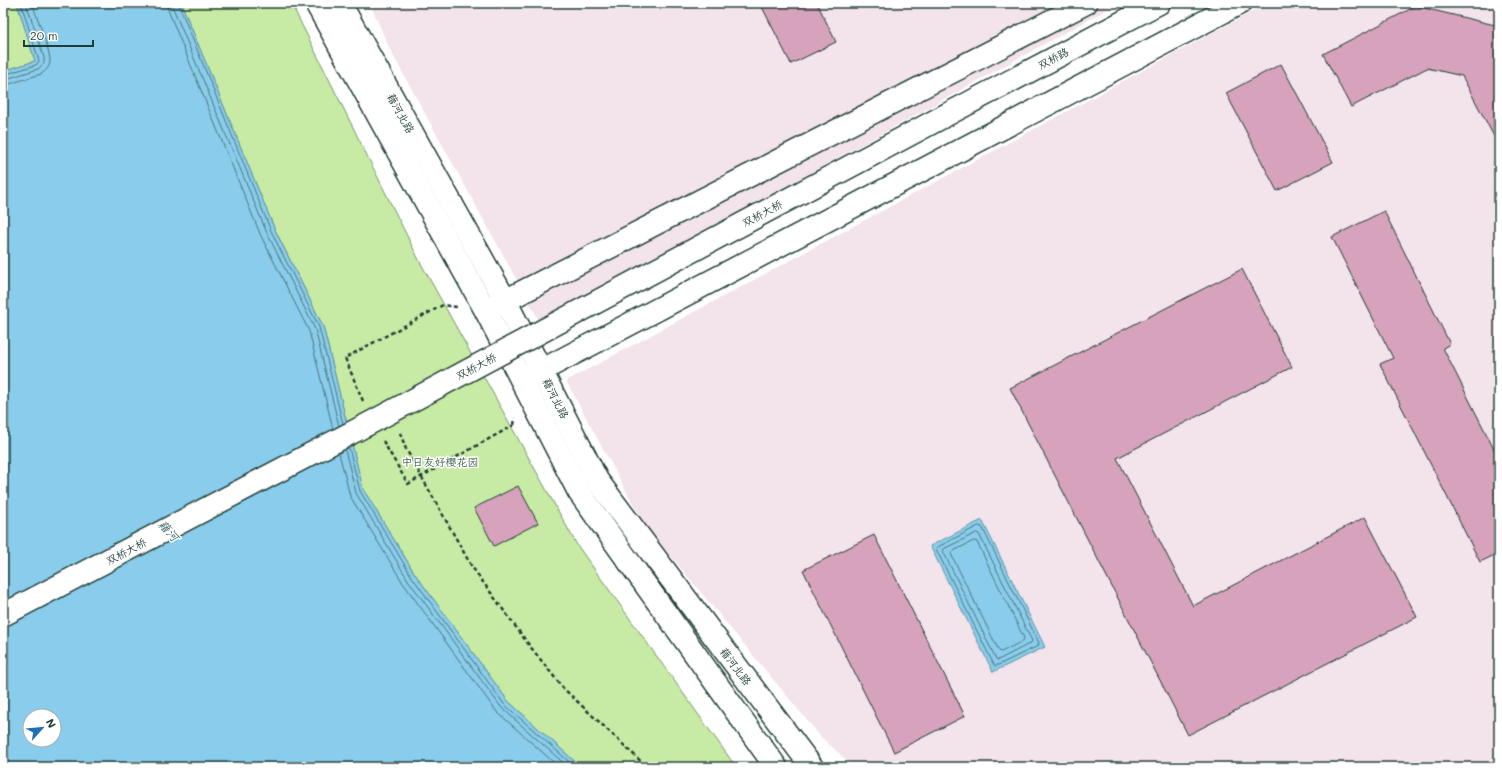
<svg xmlns="http://www.w3.org/2000/svg" width="1502" height="770" viewBox="0 0 1502 770" font-family="Mali,'LXGW WenKai TC',sans-serif">
<style>
.built{fill:#f3e3eb}
.green{fill:#c7eba5;stroke:#73946c}
.water{fill:#8acceb;stroke:#5f93a2;fill-rule:evenodd}
.lines{fill:none;stroke-linecap:round;stroke-linejoin:round}
.shore{stroke:#4a767d;stroke-width:1}
.building{fill:#d6a2bc;stroke:#1f3d34}
.major-casing{stroke:#1f3d34;stroke-width:25}
.path{stroke:#1f3d34;stroke-width:2.5;stroke-dasharray:4 3;stroke-linecap:butt}
.major{stroke:#fff;stroke-width:22}
.major-bridge-casing{stroke:#1f3d34;stroke-width:25;stroke-linecap:butt}
.path-bridge{stroke:#1f3d34;stroke-width:2.5;stroke-dasharray:4 3;stroke-linecap:butt}
.major-bridge{stroke:#fff;stroke-width:22}
.labels{text-anchor:middle;dominant-baseline:central;stroke-width:3;stroke-linejoin:round;paint-order:stroke}
.street-label{font-size:11px;fill:#1f3d34;stroke:#fff}
.park-label{font-size:11px;fill:#41604b;stroke:#fff}
.water-label{font-size:12px;font-style:italic;fill:#3a6162;stroke:#fff}
</style>
<rect width="100%" height="100%" fill="#fff"/>
<filter id="ink" filterUnits="userSpaceOnUse"><feTurbulence type="fractalNoise" baseFrequency=".025" numOctaves="2"/><feDisplacementMap in="SourceGraphic" scale="8" xChannelSelector="R" yChannelSelector="G"/><feConvolveMatrix kernelMatrix="1 2 1 2 8 2 1 2 1" color-interpolation-filters="sRGB"/></filter>
<g filter="url(#ink)">
<!-- built -->
<g class="built">
<polygon points="370,3 1119,3 540,322 389,48"/>
<polygon points="1268,3 1499,3 1499,767 854,767 821,737 644,524 566,381"/>
</g>
<!-- green -->
<g class="green">
<polygon points="3,3 17,3 35,61 3,71"/>
<polygon points="181,3 291,3 419,260 577,545 736,767 581,767 508,701 415,574 363,489 323,326 275,230"/>
</g>
<!-- water -->
<g class="water">
<path d="M17 3H181L275 230 323 326 363 489 415 574 508 701 581 767H3V71L35 61ZM30 716H54V740H30Z"/>
<polygon points="982,520 1045,647 993,672 930,546"/>
</g>
<g class="lines">
<!-- shore -->
<g class="shore">
<polyline points="166,3 168,10 261,236 309,331 333,429"/>
<polyline points="173,3 173,8 267,233 315,329 339,426"/>
<polyline points="178,3 271,231 319,327 343,424"/>
<polyline points="3,75 36,65 39,61 21,3"/>
<polyline points="3,80 38,69 44,63 44,57 26,3"/>
<path d="M3 86 41 74C46 71 49 67 50 62 51 52 36 15 32 3"/>
<polyline points="349,448 360,491 412,577 504,704 575,767"/>
<polyline points="345,450 356,493 408,580 501,707 568,767"/>
<polyline points="339,453 350,496 403,583 496,711 559,767"/>
<polygon points="979,526 982,527 1039,643 1038,646 996,666 994,665 936,549 938,547"/>
<polygon points="977,533 979,534 1032,641 1031,643 998,660 996,659 943,551 944,549"/>
<polygon points="974,541 977,542 1024,638 1023,641 1001,652 999,651 951,554 952,552"/>
</g>
</g>
<!-- building -->
<g class="building">
<polygon points="760,3 817,3 836,42 791,64"/>
<polygon points="1416,6 1499,26 1499,146 1462,76 1427,68 1351,107 1323,54"/>
<polygon points="1281,64 1333,162 1277,191 1226,93"/>
<polygon points="1384,211 1450,344 1443,348 1499,459 1499,553 1480,562 1380,364 1393,358 1332,237"/>
<polygon points="1242,269 1292,367 1117,458 1193,606 1365,517 1417,617 1188,735 1010,388"/>
<polygon points="518,486 538,523 494,546 474,508"/>
<polygon points="874,535 965,716 894,752 803,570"/>
</g>
<g class="lines">
<!-- major casing -->
<g class="major-casing">
<g id="major">
<polyline points="316,3 486,311 579,492 776,767"/>
<polyline points="340,3 505,300 597,480 812,767"/>
<polyline points="948,114 1159,3"/>
<polyline points="493,307 1086,3"/>
<polyline points="529,377 1240,3"/>
</g>
</g>
<!-- path -->
<g class="path">
<polyline points="363,401 345,358 443,305 457,307"/>
<polyline points="514,425 515,418"/>
<polyline points="400,433 406,449 472,567 529,645 563,688 647,767"/>
</g>
<!-- major -->
<use href="#major" class="major"/>
<!-- major-bridge casing -->
<g class="major-bridge-casing">
<polyline id="major-bridge" points="3,615 372,422 948,114"/>
</g>
<!-- path-bridge -->
<polyline class="path-bridge" points="383,441 408,484 514,425"/>
<!-- major-bridge -->
<use href="#major-bridge" class="major-bridge"/>
</g>
</g>
<g class="labels">
<!-- street labels -->
<g class="street-label">
<text transform="translate(1053 58) rotate(-28)">双桥路</text>
<text transform="translate(401 113) rotate(61)">藉河北路</text>
<text transform="translate(762 213) rotate(-28)">双桥大桥</text>
<text transform="translate(476 366) rotate(-28)">双桥大桥</text>
<text transform="translate(556 398) rotate(63)">藉河北路</text>
<text transform="translate(126 551) rotate(-28)">双桥大桥</text>
<text transform="translate(736 666) rotate(53)">藉河北路</text>
</g>
<!-- park labels -->
<g class="park-label">
<text x="440" y="461">中日友好樱花园</text>
</g>
<!-- water labels -->
<g class="water-label">
<text transform="translate(169 530) rotate(47)">藉河</text>
</g>
</g>
<!-- margin -->
<rect width="1502" height="770" fill="none" stroke="#fff" stroke-width="16"/>
<rect x="8" y="8" width="1486" height="754" fill="none" stroke="#1f3d34" stroke-width="1.5" filter="url(#ink)"/>
<!-- north arrow -->
<g transform="translate(42 728) rotate(63)"><circle r="19" fill="#ffffff" stroke="#a5b1ae"/>
<path d="M0-3L7 15L0 10L-7 15Z" fill="#1f6fb2"/>
<text y="-6" font-size="11" font-weight="bold" text-anchor="middle" fill="#1f3d34">N</text>
</g>
<!-- scale -->
<path d="M24 40v6h69v-6" fill="none" stroke="#1f3d34" stroke-width="2"/>
<text x="30" y="40" font-size="12" fill="#1f3d34" stroke="#ffffff" stroke-width="3" paint-order="stroke">20 m</text>
</svg>
